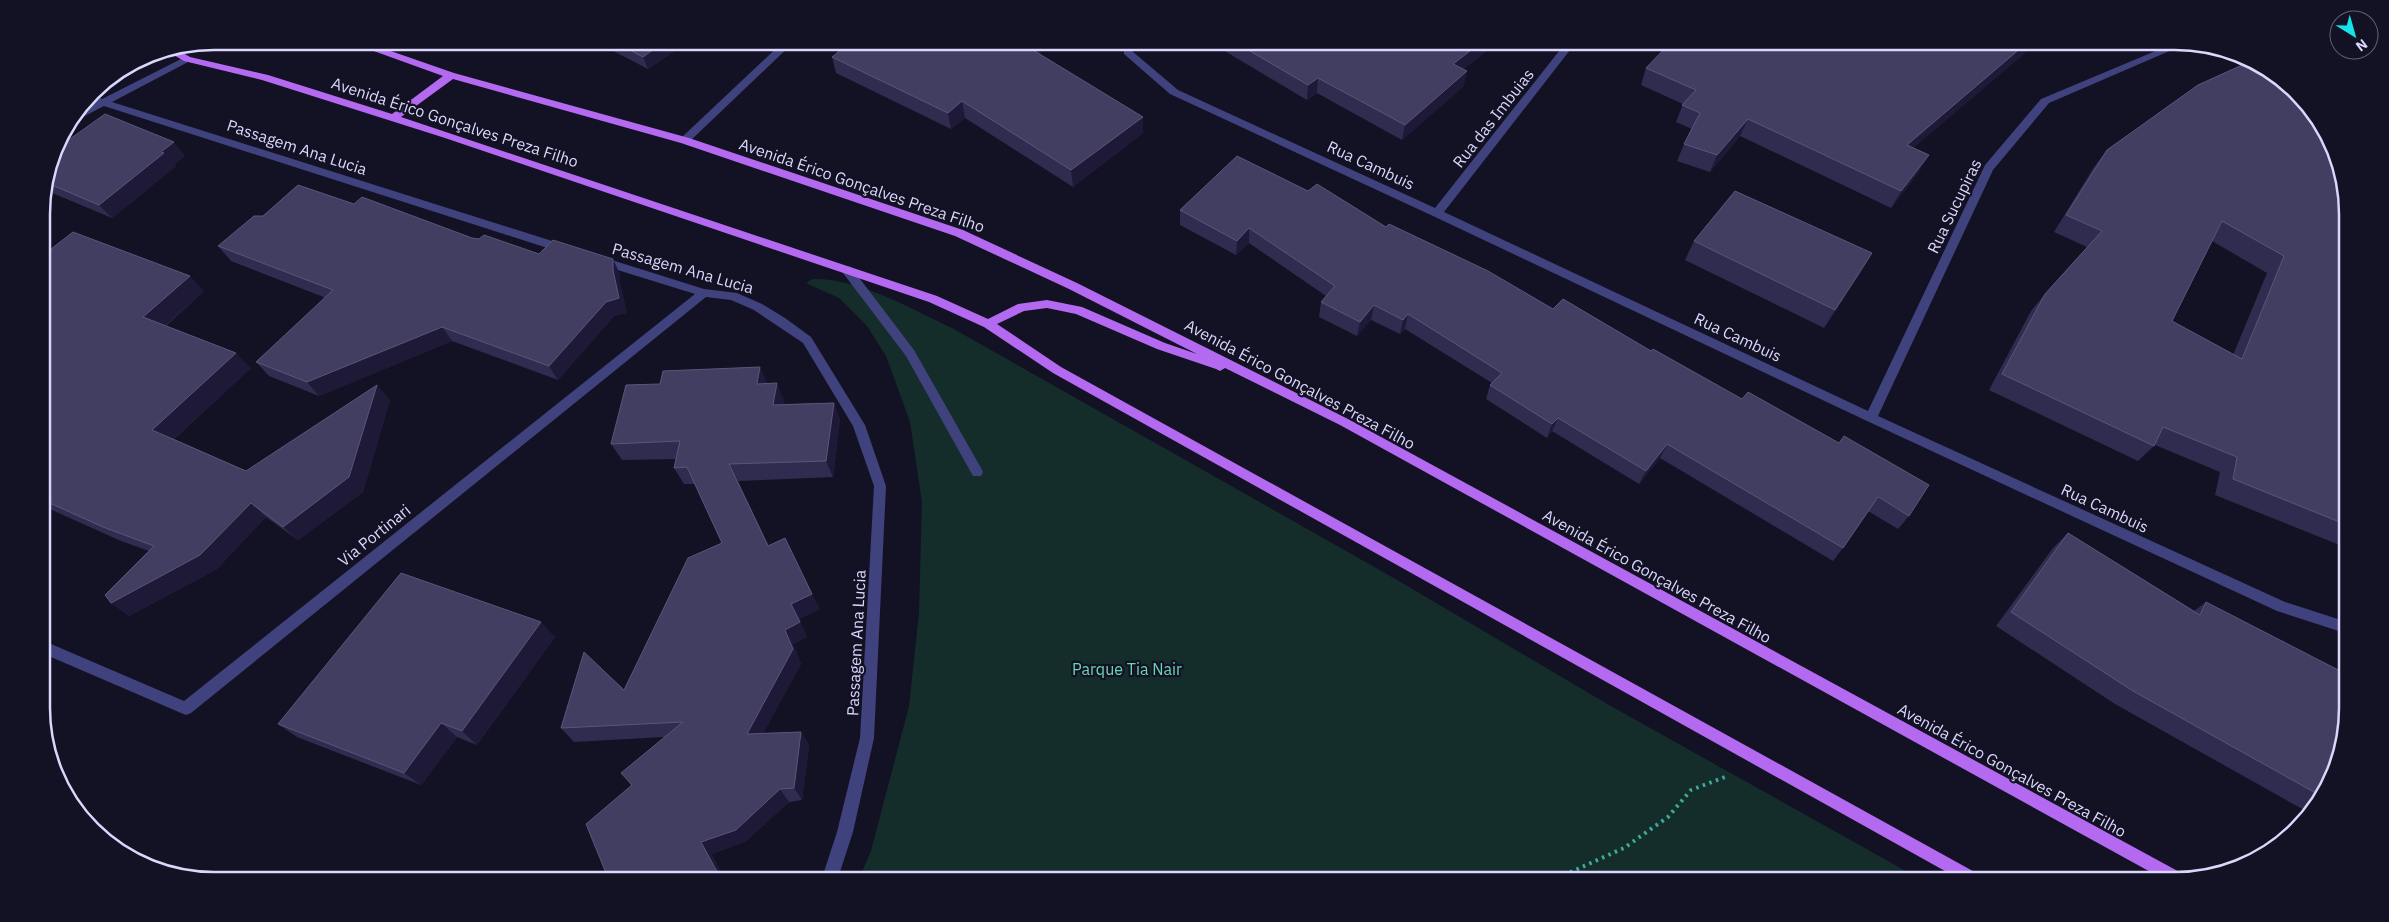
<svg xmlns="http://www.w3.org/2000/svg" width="2389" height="922" viewBox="0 0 2389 922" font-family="'IBM Plex Sans',sans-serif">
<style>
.green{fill:#142d2b}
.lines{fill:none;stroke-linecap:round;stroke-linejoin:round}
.path{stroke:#3bac9d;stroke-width:4;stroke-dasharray:2.5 4.5;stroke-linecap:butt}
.minor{fill:#40427e;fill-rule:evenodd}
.major{fill:#b469f1;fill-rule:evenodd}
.wall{fill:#302c50;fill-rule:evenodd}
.shaded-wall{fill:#1d1937}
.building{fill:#423e62;stroke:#5a567a;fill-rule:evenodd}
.labels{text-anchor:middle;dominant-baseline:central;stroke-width:4.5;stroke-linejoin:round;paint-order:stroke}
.street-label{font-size:16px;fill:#d9d7fb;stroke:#131124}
.park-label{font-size:16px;fill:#6ad5b3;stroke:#131124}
.rim{fill:none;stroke:#d9d7fb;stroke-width:2.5}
</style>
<rect width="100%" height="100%" fill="#131124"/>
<!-- green -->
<path class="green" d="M813 279C859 278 911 309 952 328L1392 577 1609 705 1922 880 858 881 871 851 909 706 919 613 922 502 910 422 886 356 867 326 839 298 806 283Z"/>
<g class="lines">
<!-- path -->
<polyline class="path" points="1551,881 1624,848 1668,817 1691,790 1725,777"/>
<!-- minor -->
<g class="minor">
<polygon points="784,41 795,41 689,142 681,142 681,138"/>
<polygon points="1123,41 1133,41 1132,51 1178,90 1435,208 1567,41 1577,41 1444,212 1868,411 1985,165 2041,99 2177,42 2188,43 2049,103 1993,170 1878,416 2285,602 2347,622 2348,634 2277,611 1867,421 1433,216 1170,94 1124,54"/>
<polygon points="187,56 190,57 190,61 112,102 568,246 570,249 568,252 560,252 104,106 79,119 73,120 81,110 94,103 88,100 93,94 102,99"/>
<polygon points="599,256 704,289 737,293 762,304 785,318 811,337 865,425 886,486 874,738 853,832 837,881 821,881 837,832 860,738 874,486 853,426 803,343 754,310 731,300 706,297 191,713 186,715 181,713 44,654 44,641 184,701 695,294 595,263 593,260"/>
<polygon points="847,266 851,267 914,350 981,468 983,472 981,476 973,476 906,356 843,273 841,270 843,267"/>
</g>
<!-- major -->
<path class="major" d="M346 41H362L454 73 689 138 963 230 1077 283 1348 419 2185 875 2188 880H2165L1340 425 1225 368 1220 371 1216 369 1157 349 1076 314 1047 308 1024 311 997 324 1061 367 1980 875 1982 880H1961L1053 373 984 327 929 302 445 138 262 80 184 61 167 51 176 49 190 57 268 75 392 114 443 76ZM453 79 681 143 955 236 1069 289 1197 354 1165 343 1082 307 1047 300 1018 304 988 319 937 296 401 117Z"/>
</g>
<!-- wall -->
<g class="wall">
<polygon points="594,41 689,41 648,69"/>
<polygon points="706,41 717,41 713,45"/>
<polygon points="1208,41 1500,41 1463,69 1464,86 1402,140 1317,93 1307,100"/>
<polygon points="1660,41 2048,41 2026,52 1913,148 1919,172 1891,208 1740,136 1710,172 1677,161 1684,144 1692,129 1676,122 1683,104 1641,85 1646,68 1665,49 1658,46"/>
<polygon points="1041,54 1040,55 1143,133 1073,187 965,118 951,129 836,73 832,57"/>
<polygon points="56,149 185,156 174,164 176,166 112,218 45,190 53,160 54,160 53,159"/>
<path d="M2107 150 2346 192 2347 548 2215 495 2220 472 2155 445 2138 461 1989 390 2031 311 2045 294 2087 247 2054 232 2094 167ZM2212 241 2267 273 2233 355 2172 321Z"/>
<polygon points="1308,191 1386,227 1553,309 1909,516 1898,529 1868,511 1843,548 1833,561 1660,458 1639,484 1552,431 1547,438 1486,399 1490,385 1492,383 1405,329 1400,334 1371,320 1357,336 1319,317 1321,302 1326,296 1249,243 1236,255 1180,225 1180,210"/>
<polygon points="354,204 472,238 620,274 620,284 627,313 614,316 558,380 452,341 319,396 269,376 256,362 326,298 231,261 218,246 263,216"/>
<polygon points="1694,241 1872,253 1861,272 1824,328 1685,260"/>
<polygon points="42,256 204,291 166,326 251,368 174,439 246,471 390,400 363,492 298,540 266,517 217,569 129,616 111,603 149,551 121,541 43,506"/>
<polygon points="768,384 784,400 783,404 834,403 840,420 833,477 738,481 769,546 820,609 799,619 807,637 793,644 801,664 763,733 801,732 809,745 802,800 789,802 746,841 712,854 608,878 632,785 664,737 574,742 561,728 624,690 722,543 695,484 684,484 674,468 676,459 622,460 611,444"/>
<polygon points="2068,533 2194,611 2206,602 2338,764 2311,814 2115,704 1996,626 2053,548"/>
<polygon points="555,637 477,745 457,737 421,785 297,737 278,724"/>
</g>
<!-- shaded-wall -->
<g class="shaded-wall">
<polygon points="665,41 689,41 648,69 643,57"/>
<polygon points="711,41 717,41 713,45"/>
<polygon points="1035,41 1040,41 1041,54 1030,64 1028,47"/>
<polygon points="1483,41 1500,41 1451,79 1453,64"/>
<polygon points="2029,41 2048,41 2026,52 1897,162 1907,145"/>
<polygon points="1467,71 1464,86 1402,140 1405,125"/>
<polygon points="1318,78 1317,93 1307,100 1308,85"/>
<polygon points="962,101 965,118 951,129 948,113"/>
<polygon points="1143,117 1143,133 1073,187 1071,170"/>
<polygon points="1748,119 1740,136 1710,172 1717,155"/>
<polygon points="174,142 185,156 174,164 176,166 112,218 99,205"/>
<polygon points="1929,155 1919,172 1891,208 1901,191"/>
<polygon points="1249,228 1249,243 1236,255 1237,241"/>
<polygon points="1872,253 1861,272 1824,328 1835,310"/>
<polygon points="613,259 620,274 620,284 627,313 614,316 558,380 549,366 613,270"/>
<polygon points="190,276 204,291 158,332 143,317"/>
<polygon points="1374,305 1371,320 1357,336 1360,322"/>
<polygon points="1408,314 1405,329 1400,334 1403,320"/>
<polygon points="442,327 452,341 319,396 307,382"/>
<polygon points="236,353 251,368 168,444 152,430"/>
<polygon points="760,367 768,384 757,384"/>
<polygon points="777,383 784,400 781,422 773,405"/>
<polygon points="377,385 390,400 363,492 298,540 283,527"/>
<polygon points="834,403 840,420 833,477 826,461"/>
<polygon points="1558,418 1552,431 1547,438 1552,424"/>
<polygon points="1667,444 1660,458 1639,484 1646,471"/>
<polygon points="729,464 738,481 776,562 768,546"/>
<polygon points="251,503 266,517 217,569 129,616 111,603"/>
<polygon points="785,538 820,609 799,619 807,637 793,644 801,664 756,747 747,734 785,630 791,604"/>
<polygon points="541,622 555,637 477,745 462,731"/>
<polygon points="441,723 457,737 421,785 404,773"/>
<polygon points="801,732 809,745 802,800 794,788"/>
<polygon points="780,789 789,802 746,841 712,854 726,881 722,881 701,842"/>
</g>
<!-- building -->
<g class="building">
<polygon points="613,41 665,41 643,57"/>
<polygon points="852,41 1035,41 1028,47 1143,117 1071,170 962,101 948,113 832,57"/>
<polygon points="1233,41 1483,41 1453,64 1467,71 1405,125 1318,78 1308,85"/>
<polygon points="1672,41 2029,41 1907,145 1929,155 1901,191 1748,119 1717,155 1684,144 1700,113 1682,105 1696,90 1646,68"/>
<path d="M2251 61 2271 71 2312 109 2346 192 2347 525 2233 479 2237 457 2163 427 2154 446 2002 374 2045 294 2102 231 2066 215 2107 150 2198 85ZM2222 221 2284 256 2242 359 2172 321Z"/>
<polygon points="105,114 174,142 161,152 164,153 99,205 47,183 53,160 57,157 54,156 56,149"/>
<polygon points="1237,156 1308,191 1317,184 1386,227 1389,224 1488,271 1553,309 1563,299 1651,351 1653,349 1742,399 1748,392 1839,443 1844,436 1929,485 1909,516 1878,497 1843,548 1667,444 1646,471 1558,418 1552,424 1490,385 1502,373 1408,314 1403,320 1374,305 1360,322 1321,302 1335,286 1249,228 1237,241 1180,210"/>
<polygon points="298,185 354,204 362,197 472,238 479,239 484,235 539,254 553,240 613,259 613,270 619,298 606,302 549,366 442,327 307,382 256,362 333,290 218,246 254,216 263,216"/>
<polygon points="1735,191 1872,253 1835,310 1694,241"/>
<polygon points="73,232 190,276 143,317 236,353 152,430 246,471 377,385 349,477 283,527 251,503 200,555 111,603 105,595 154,546 103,527 43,500 42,256"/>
<polygon points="760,367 757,384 777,383 773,405 834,403 826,461 729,464 768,546 785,538 812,594 791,604 800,622 785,630 793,649 747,734 801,732 794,788 780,789 736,830 701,842 722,881 603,881 608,878 586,824 632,785 621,773 683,722 561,728 584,652 624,690 688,558 722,543 687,467 674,468 680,441 611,444 626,385 660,384 663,371"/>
<polygon points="2068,533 2200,615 2206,602 2348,675 2348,708 2338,764 2321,796 2133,691 2011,612"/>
<polygon points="401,573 541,622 462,731 441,723 404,773 278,724"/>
</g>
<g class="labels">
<!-- street labels -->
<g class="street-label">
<text transform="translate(1493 118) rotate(-52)">Rua das Imbuias</text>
<text transform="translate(455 122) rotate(18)">Avenida Érico Gonçalves Preza Filho</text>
<text transform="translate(297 147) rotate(18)">Passagem Ana Lucia</text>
<text transform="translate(1371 165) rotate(25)">Rua Cambuis</text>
<text transform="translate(862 185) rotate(19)">Avenida Érico Gonçalves Preza Filho</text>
<text transform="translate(1954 206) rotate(-64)">Rua Sucupiras</text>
<text transform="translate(683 268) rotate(16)">Passagem Ana Lucia</text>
<text transform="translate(1738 337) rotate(25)">Rua Cambuis</text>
<text transform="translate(1300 384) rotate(28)">Avenida Érico Gonçalves Preza Filho</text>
<text transform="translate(2105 508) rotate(25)">Rua Cambuis</text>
<text transform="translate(374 535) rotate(-39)">Via Portinari</text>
<text transform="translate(1657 576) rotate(29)">Avenida Érico Gonçalves Preza Filho</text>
<text transform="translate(856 643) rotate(-87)">Passagem Ana Lucia</text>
<text transform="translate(2012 770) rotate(29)">Avenida Érico Gonçalves Preza Filho</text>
</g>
<!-- park labels -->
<g class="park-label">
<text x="1127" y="669">Parque Tia Nair</text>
</g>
</g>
<!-- crop -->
<path d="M0 0H2389V922H0ZM214 50H2175A164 164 0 0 1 2339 214V708A164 164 0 0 1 2175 872H214A164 164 0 0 1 50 708V214A164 164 0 0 1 214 50Z" fill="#131124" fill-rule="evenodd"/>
<path class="rim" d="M214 50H2175A164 164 0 0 1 2339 214V708A164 164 0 0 1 2175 872H214A164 164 0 0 1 50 708V214A164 164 0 0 1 214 50Z"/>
<!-- north arrow -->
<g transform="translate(2354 35) rotate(143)"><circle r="24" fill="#131124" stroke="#62607a"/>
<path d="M0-4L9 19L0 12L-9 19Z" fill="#16e3e9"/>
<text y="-8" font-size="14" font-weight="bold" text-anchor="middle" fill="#d9d7fb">N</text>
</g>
</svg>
